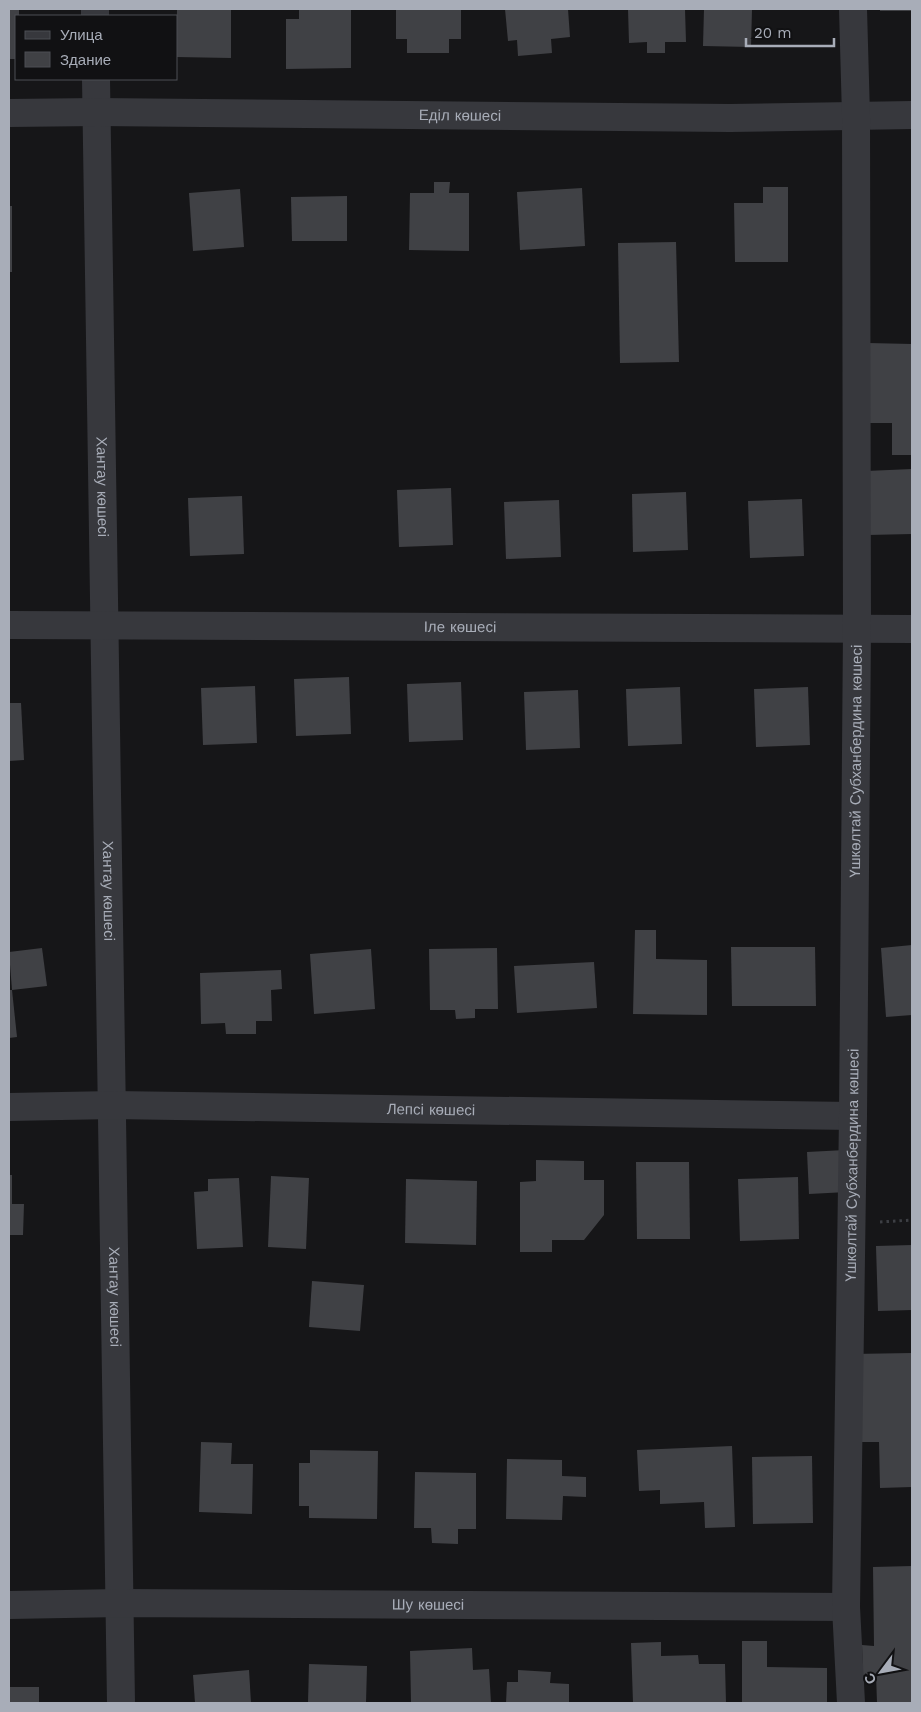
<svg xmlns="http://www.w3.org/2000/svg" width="921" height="1712" viewBox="0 0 921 1712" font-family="'Work Sans',sans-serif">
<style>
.building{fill:#404145}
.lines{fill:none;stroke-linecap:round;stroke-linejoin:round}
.path{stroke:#3d3f44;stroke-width:3;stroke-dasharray:2.5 4;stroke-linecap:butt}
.minor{stroke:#37383d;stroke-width:28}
.labels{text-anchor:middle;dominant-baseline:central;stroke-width:4;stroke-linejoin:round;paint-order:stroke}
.street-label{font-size:15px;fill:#a8adb8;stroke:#111113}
</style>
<rect width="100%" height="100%" fill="#161618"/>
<!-- building -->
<g class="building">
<polygon points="9,9 19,9 19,16 16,16 16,59 9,59"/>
<polygon points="177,9 231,9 231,58 176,57"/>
<polygon points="299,9 351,9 351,68 286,69 286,19 299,19"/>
<polygon points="396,9 461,9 461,39 449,39 449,53 407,53 407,39 396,39"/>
<polygon points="505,9 568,9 570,37 551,39 552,53 518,56 517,40 508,41"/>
<polygon points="628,9 685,9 686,42 665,42 665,53 647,53 647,42 629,43"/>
<polygon points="704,9 752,9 751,47 703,46"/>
<rect x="880" y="9" width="32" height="2"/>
<polygon points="434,182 450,182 449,193 469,193 469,251 409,250 410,193 434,193"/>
<polygon points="763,187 788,187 788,262 735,262 734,203 763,203"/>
<polygon points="582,188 585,246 520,250 517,192"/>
<polygon points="240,189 244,247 193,251 189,193"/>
<polygon points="347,196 347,241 292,241 291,197"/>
<rect x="9" y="206" width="3" height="66"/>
<polygon points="676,242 679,362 620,363 618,243"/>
<polygon points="868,343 912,344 912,455 892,455 892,423 867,423"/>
<polygon points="912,469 912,534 868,535 866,471"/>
<polygon points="451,488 453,545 399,547 397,490"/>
<polygon points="686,492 688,550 633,552 632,494"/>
<polygon points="242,496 244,554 190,556 188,498"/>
<polygon points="802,499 804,556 750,558 748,501"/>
<polygon points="559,500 561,557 506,559 504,502"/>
<polygon points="349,677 351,734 296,736 294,679"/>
<polygon points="461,682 463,740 409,742 407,684"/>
<polygon points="255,686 257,743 203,745 201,688"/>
<polygon points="680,687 682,744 628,746 626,689"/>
<polygon points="808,687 810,745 756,747 754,689"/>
<polygon points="578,690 580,748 526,750 524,692"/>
<polygon points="9,703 21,703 24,760 9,761"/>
<polygon points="635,930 656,930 656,959 707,960 707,1015 633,1014"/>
<polygon points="912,945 912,1015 886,1017 881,948"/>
<polygon points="731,947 815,947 816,1006 732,1006"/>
<polygon points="42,948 47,986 12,990 9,952"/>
<polygon points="497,948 498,1009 475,1009 475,1018 456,1019 455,1010 430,1010 429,949"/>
<polygon points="371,949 375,1009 314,1014 310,954"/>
<polygon points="594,962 597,1008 517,1013 514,966"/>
<polygon points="281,970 282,989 271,990 272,1021 256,1021 256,1034 226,1034 225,1023 201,1024 200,973"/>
<polygon points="9,990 12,990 17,1037 9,1038"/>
<polygon points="845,1150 847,1192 809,1194 807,1152"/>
<polygon points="536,1160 584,1161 584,1180 604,1180 604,1215 584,1240 552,1240 552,1252 520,1252 520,1182 536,1181"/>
<polygon points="636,1162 689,1162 690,1239 637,1239"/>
<polygon points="9,1175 12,1175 12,1204 24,1204 23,1235 9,1235"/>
<polygon points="271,1176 309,1178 306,1249 268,1247"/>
<polygon points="798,1177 799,1239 740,1241 738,1179"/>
<polygon points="239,1178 243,1247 197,1249 194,1192 208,1191 208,1179"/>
<polygon points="406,1179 477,1181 476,1245 405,1243"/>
<polygon points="912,1245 912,1310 878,1311 876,1246"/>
<polygon points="312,1281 364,1285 360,1331 309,1327"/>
<polygon points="912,1353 912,1487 880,1488 879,1442 854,1442 852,1354"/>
<polygon points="201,1442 232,1443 231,1464 253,1464 252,1514 199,1512"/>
<polygon points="732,1446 735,1527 705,1528 704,1502 660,1504 660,1490 639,1491 637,1450"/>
<polygon points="310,1450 378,1451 377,1519 309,1518 309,1506 299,1506 299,1463 310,1463"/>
<polygon points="812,1456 813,1523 753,1524 752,1457"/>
<polygon points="507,1459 562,1460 562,1476 586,1477 586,1497 563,1496 562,1520 506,1519"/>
<polygon points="415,1472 476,1473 476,1529 458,1529 458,1544 432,1543 431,1528 414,1528"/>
<polygon points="912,1566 912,1703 877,1703 876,1674 863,1675 862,1645 874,1646 873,1567"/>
<polygon points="742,1641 767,1641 767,1667 827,1668 827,1703 742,1703"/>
<polygon points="661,1642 661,1656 698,1655 699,1664 725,1664 726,1703 633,1703 631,1643"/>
<polygon points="472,1648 473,1670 489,1669 491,1703 411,1703 410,1651"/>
<polygon points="309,1664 367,1666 366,1703 308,1703"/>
<polygon points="249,1670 251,1703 195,1703 193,1675"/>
<polygon points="518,1670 551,1672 550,1683 569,1684 569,1703 506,1703 507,1682 518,1682"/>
<rect x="9" y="1687" width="30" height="16"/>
</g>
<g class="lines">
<!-- path -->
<polyline class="path" points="880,1222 912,1220"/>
<!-- minor -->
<g class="minor">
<polyline points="95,9 95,16"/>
<path id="s1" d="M96 79 121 1703"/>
<path id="s2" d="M9 113 97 112 730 118 912 115"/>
<path id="s3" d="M9 625 912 629"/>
<path id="s4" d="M9 1107 113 1105 853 1116"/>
<path id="s5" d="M9 1605 121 1603 846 1607"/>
<path id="s6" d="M851 1703 846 1607 853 1116 857 629 856 116 853 9"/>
</g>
</g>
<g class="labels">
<!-- street labels -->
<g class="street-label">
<text stroke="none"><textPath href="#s2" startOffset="451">Еділ көшесі</textPath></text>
<text stroke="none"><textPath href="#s1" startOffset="408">Хантау көшесі</textPath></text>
<text stroke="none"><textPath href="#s3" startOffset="451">Іле көшесі</textPath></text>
<text stroke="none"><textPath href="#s6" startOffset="942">Үшкөлтай Субханбердина көшесі</textPath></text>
<text stroke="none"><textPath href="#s1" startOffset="812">Хантау көшесі</textPath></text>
<text stroke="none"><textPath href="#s4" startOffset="422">Лепсі көшесі</textPath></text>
<text stroke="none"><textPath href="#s6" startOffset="538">Үшкөлтай Субханбердина көшесі</textPath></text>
<text stroke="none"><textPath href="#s1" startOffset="1218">Хантау көшесі</textPath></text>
<text stroke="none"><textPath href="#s5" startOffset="419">Шу көшесі</textPath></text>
</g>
</g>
<!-- border -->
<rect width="921" height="1712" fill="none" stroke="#a8adb8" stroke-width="20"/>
<!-- legend -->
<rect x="15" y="15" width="162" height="65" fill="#111113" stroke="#4d4f55"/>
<rect x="25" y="31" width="25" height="8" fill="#37383d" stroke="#4d4f55"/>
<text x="60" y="40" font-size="15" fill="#a8adb8">Улица</text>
<rect x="25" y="52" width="25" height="15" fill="#404145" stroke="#4d4f55"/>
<text x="60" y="65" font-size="15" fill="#a8adb8">Здание</text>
<!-- north arrow -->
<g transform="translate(881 1672) rotate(238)" stroke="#111113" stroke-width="4" paint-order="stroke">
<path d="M0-4L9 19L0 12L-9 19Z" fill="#a8adb8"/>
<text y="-8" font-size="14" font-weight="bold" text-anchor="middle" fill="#a8adb8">С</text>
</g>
<!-- scale -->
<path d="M746 38v8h88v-8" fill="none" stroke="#a8adb8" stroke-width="2.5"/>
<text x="754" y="38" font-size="15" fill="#a8adb8" stroke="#111113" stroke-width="4" paint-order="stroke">20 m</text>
</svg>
